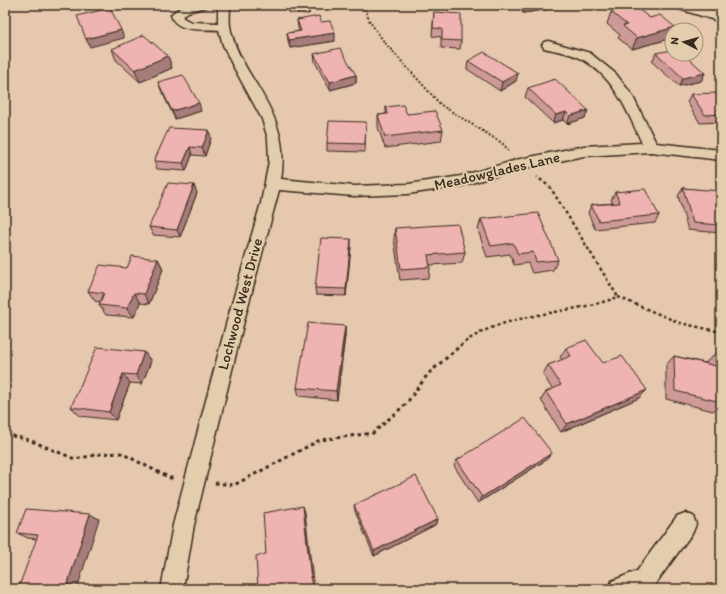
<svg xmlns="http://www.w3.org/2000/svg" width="726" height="594" viewBox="0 0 726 594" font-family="Itim,sans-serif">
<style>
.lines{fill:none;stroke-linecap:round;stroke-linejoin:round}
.minor-casing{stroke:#3b2a1e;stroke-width:3}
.tertiary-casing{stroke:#3b2a1e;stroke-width:3}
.path-far2{stroke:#3b2a1e;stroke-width:2;stroke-dasharray:2 2;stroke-linecap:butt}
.path-far1{stroke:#3b2a1e;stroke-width:2.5;stroke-dasharray:3 3;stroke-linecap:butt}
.path{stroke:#3b2a1e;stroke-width:3;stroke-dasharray:3.5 3.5;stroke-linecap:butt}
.minor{fill:#e2cdac;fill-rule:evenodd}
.tertiary{fill:#e2cdac;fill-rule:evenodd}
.wall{fill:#ce9a98;stroke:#3b2a1e}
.shaded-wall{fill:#a77d7c;stroke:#3b2a1e}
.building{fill:#efb3b1;stroke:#3b2a1e}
.labels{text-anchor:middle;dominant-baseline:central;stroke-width:4;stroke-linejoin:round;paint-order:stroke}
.street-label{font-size:15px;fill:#3b2a1e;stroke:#e2cdac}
</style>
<rect width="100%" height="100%" fill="#e5c8ad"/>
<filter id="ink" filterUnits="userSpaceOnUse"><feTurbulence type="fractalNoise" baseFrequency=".025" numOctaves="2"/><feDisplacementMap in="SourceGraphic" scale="8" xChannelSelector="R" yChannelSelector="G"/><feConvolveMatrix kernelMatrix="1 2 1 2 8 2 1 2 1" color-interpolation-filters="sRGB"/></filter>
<g filter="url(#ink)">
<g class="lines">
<!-- minor casing -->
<g class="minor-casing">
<g id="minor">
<path d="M190 5H208L206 7 188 12 183 16V18L191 22 218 23V5H230C230 12 229 20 230 26 233 44 241 59 250 74 272 109 288 137 281 179L354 186 408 184 461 176 520 159 584 146 642 143C627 111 615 78 582 59 572 53 556 51 544 48L542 45 544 42 548 41 590 53 616 74 632 95 656 143 721 150V160L651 152 584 156 520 169 461 186 408 194 354 196 279 190 244 321 194 525 183 589H161L173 525 227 321 261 203 269 161 268 139 262 119 232 64 223 45 219 30C205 29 175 33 171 15 176 9 182 7 190 5Z"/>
<polygon points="685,513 693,516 696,524 693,532 653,587 648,589 609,589 612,581 637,571 677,516"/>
</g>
</g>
<!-- tertiary casing -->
<g class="tertiary-casing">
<polygon id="tertiary" points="674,5 696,5 721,13 721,22 676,8"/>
</g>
<!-- path-far2 -->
<polyline class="path-far2" points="363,5 370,22 385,43 441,105 502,143 510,152"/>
<!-- path-far1 -->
<g class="path-far1">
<polyline points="618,297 680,323 721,332"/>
<path d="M460 346C502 311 568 316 618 297L550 187 537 177"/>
</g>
<!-- path -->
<g class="path">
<polyline points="5,434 29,440 75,459 100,454 121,453 170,478 176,478"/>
<polyline points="215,483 234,485 320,440 373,433 406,404 428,374 461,345"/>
</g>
<!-- minor -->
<use href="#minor" class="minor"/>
<!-- tertiary -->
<use href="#tertiary" class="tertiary"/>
</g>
<!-- wall -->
<g class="wall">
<polygon points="288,5 310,5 309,14 289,13"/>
<polygon points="518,5 566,5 565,7 523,13"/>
<polygon points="434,12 461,41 460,49 441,48 441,37 432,36"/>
<polygon points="611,12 650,18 675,27 674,30 672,30 672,33 669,39 632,49 618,38 620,35 607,24"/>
<polygon points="297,20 321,22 335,41 290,48 288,41 287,33 299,31 298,28"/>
<polygon points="112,49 168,56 172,68 140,82 116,60"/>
<polygon points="656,53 705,73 701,81 679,86 652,62"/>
<polygon points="314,54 356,75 356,83 330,90 315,62"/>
<polygon points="468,61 516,81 500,91 467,69"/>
<polygon points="158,82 201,111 175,119 161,90"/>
<polygon points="528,88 588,110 585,118 567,124 563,120 553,123 525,97"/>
<polygon points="691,94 719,99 721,99 721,122 700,123 687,102"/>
<polygon points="386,107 407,114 443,130 441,141 385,148 378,127 378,115 386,114"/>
<polygon points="366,122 365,152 327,151 327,143"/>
<polygon points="211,138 205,156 192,155 186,171 157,169 154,161"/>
<polygon points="683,188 721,192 721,233 688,230 678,196"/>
<polygon points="615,192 659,215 655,223 595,229 588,213 591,205 613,203 611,200"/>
<polygon points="197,193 180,237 153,235 149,227"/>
<polygon points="481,219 558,260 553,270 532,273 528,263 514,265 510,254 487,257 478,230"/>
<polygon points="395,228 465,252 462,263 430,265 430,267 429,278 400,280 394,239"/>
<polygon points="351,246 346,296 316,295 315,288"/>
<polygon points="158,259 163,269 149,304 140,303 134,317 106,315 99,305 100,302 95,301 88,291 127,268"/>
<polygon points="345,326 345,336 337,400 299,396 297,388"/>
<polygon points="566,348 603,363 647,390 639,398 561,432 541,400 546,392 552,389 543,374 548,365 562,360 560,357"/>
<polygon points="144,352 151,361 142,384 130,383 116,420 80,416 71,407"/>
<polygon points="715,354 721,355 721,405 713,411 666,399 666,365 674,356 705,363"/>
<polygon points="552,453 546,460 478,503 454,466 457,460"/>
<polygon points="354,505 438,519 435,525 374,556 355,511"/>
<polygon points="99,519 36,539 28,538 17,533"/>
</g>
<!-- shaded-wall -->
<g class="shaded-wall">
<polygon points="309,5 310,5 309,14 308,6"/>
<polygon points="525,5 566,5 565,7 523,13"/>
<polygon points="675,27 674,30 672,30 672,33 669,39 632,49 637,38"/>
<polygon points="121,30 124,38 90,47 86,39"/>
<polygon points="335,33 335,41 290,48 289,40"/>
<polygon points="168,56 172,68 140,82 135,70"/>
<polygon points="518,73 516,81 500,91 502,82"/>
<polygon points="705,73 701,81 679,86 683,78"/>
<polygon points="356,75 356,83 330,90 330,82"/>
<polygon points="199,103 201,111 175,119 172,111"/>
<polygon points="588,110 585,118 567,124 570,116"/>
<polygon points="5,111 7,114 9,145 5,146"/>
<polygon points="566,112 563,120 553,123 556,115"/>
<polygon points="209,130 211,138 205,156 202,148"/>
<polygon points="190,147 192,155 186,171 183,163"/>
<polygon points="5,156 8,161 5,176"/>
<polygon points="194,185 197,193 180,237 177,230"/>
<polygon points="351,239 351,246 346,296 346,289"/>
<polygon points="158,259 163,269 149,304 144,294"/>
<polygon points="134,293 140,303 134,317 127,308"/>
<polygon points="345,326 345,336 337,400 336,391"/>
<polygon points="144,352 151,361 142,384 136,375"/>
<polygon points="123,374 130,383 116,420 109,412"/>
<polygon points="647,390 639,398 561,432 567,424"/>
<polygon points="552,453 546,460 478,503 482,497"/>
<polygon points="303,506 305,512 314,589 312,589"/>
<polygon points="90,514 99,519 77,589 66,589"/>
<polygon points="438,519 435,525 374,556 374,551"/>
</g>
<!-- building -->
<g class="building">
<polygon points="288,5 309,5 308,6"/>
<polygon points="634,6 650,18 660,15 675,27 637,38 623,26 627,25 611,12"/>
<polygon points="110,8 121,30 86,39 77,16"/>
<polygon points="434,12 461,14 461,41 442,40 442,29 433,28"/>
<polygon points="319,16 321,22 330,21 335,33 289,40 287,33 301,31 297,20"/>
<polygon points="144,35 168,56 135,70 112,49"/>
<polygon points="340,48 356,75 330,82 314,54"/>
<polygon points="672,50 672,54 684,54 705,73 683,78 656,53"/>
<polygon points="484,52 518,73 502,82 468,61"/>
<polygon points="183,75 199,103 172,111 158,82"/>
<polygon points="555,79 588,110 570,116 566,112 556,115 528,88"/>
<polygon points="715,93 719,99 721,99 721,114 705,115 691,94"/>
<polygon points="403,105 407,114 435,111 443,130 385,137 378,115 388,114 386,107"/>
<polygon points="329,121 366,122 365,144 327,143"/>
<polygon points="169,128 209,130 202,148 190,147 183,163 154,161"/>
<polygon points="168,183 194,185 177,230 149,227"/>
<polygon points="683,188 720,191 721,192 721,225 693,223"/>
<polygon points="645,189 659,215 599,221 591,205 620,203 615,192"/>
<polygon points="538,213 558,260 536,262 533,252 518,254 513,243 491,246 481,219"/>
<polygon points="458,224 465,252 428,255 430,267 401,269 395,228"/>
<polygon points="321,238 351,239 346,289 315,288"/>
<polygon points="132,256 158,259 144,294 134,293 127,308 99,305 104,293 88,291 100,265 127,268"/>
<polygon points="308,323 345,326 336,391 297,388"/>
<polygon points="586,340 603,363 622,356 647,390 567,424 546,392 561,385 548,365 571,356 566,348"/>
<polygon points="97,347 144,352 136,375 123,374 109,412 71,407"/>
<polygon points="715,354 721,355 721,402 675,391 674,356 716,366"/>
<polygon points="525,418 552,453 482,497 457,460"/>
<polygon points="416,476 438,519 374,551 354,505"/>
<polygon points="303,506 312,589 258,589 256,556 266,554 263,513"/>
<polygon points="26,509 90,514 66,589 18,589 38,535 17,533"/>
</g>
</g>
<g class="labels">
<!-- street labels -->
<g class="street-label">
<text transform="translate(497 171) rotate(-13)">Meadowglades Lane</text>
<text transform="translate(240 304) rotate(-75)">Lochwood West Drive</text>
</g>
</g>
<!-- margin -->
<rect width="726" height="594" fill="none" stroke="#e2cdac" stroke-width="20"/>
<rect x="10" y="10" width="706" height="574" fill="none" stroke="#3b2a1e" stroke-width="1.5" filter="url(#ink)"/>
<!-- north arrow -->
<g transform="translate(684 42) rotate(276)"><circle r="19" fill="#e2cdac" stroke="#9f8c73"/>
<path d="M0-3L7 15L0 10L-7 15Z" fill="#3b2a1e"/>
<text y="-6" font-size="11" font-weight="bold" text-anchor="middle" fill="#3b2a1e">N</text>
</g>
</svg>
